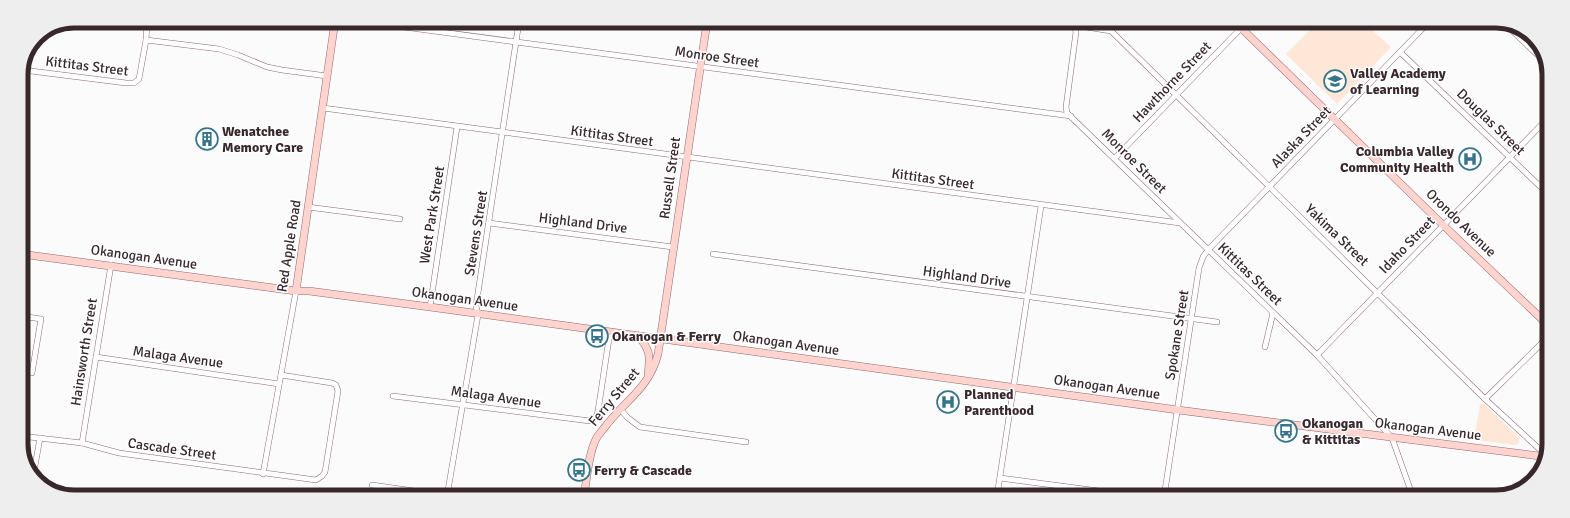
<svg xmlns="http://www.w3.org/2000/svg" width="1570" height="518" viewBox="0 0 1570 518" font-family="Signika,sans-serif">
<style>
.green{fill:#fee7d6}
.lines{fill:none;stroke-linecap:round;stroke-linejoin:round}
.street-casing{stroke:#8d6872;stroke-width:6}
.secondary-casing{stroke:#8d6872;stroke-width:8}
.street{stroke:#fff;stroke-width:5}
.secondary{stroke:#ffd4ce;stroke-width:7}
.labels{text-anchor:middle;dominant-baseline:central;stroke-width:3;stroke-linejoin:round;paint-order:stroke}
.street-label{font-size:14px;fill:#38282c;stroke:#fff}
.poi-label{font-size:14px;font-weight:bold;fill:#38282c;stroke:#fff;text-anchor:start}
.rim{fill:none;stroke:#38282c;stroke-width:5}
</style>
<rect width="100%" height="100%" fill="#fbfbfb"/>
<!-- green -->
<g class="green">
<polygon points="1317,23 1364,23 1391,47 1337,104 1286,54"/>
<polygon points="1480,404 1484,404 1520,438 1518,444 1514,445 1474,440"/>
</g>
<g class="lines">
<!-- street casing -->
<g class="street-casing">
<g id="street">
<polyline points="119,21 146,24"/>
<polyline points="359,21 1071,116"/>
<polyline points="1058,22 1074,25 1076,22"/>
<polyline points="1102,22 1485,399 1547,456"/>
<polyline points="1504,23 1546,63"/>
<polyline points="1111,31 1074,25 1076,32 1066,107 1067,113 1317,355 1392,438 1413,497"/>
<polyline points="146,40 219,49 238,55 267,67 282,70 327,76"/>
<polyline points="1400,52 1548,194"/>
<polyline points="23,70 126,83 134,83 139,79 146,40 147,21"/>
<polyline points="323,108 1180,223"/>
<polyline points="1115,158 1246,23"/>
<polyline points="308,207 400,219"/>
<polyline points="489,223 673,247"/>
<polyline points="713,254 1217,322"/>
<polyline points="430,307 457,127"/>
<polyline points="21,316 41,319 32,373 21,372"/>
<polyline points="1265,347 1273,313"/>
<polyline points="1317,355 1549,117"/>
<polyline points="96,357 279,384"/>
<polyline points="393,396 590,421 596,417 598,411 610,332"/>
<polyline points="1485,399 1548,337"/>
<polyline points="620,409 628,418 640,427 746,442"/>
<polyline points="21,436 82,443 119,453 316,480 322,476 325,472 338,391 336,385 332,383 281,375"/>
<polyline points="82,443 111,265"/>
<polyline points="263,474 296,291"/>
<polyline points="33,477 40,438"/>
<polyline points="1000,478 1144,497"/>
<polyline points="372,485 449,496"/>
<polyline points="447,496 478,315 476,306 519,22"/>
<polyline points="997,496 1041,206"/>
<polyline points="1164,497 1199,268 1203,257 1208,250 1428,23"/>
<polyline points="1395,497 1411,491"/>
</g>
</g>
<!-- secondary casing -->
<g class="secondary-casing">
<g id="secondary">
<polyline points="1236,23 1443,225 1548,325"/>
<polyline points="21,254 296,291 309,291 430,307 1178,410 1547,457"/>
<polyline points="296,291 335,21"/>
<path d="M638 336C651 350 650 357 648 375"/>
<path d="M584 496C587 479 588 455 596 439 598 435 602 431 605 427 625 400 649 389 658 354L707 22"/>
</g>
</g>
<!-- street -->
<use href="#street" class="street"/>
<!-- secondary -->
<use href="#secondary" class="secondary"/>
</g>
<!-- icons -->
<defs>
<g id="school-ring" transform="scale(1.15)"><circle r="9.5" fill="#fff" stroke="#36748a" stroke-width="1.5"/><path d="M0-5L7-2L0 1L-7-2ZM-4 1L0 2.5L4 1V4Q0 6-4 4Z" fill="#36748a"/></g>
<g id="building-ring" transform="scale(1.15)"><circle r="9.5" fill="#fff" stroke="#36748a" stroke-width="1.5"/><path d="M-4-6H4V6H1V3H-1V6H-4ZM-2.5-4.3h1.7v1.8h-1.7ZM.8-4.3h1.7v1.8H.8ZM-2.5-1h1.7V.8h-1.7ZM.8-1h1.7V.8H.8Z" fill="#36748a"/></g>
<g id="hospital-ring" transform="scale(1.15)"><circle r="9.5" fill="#fff" stroke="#36748a" stroke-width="1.5"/><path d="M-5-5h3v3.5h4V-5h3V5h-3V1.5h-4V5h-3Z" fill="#36748a"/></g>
<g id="bus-ring" transform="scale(1.15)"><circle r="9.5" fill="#fff" stroke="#36748a" stroke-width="1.5"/><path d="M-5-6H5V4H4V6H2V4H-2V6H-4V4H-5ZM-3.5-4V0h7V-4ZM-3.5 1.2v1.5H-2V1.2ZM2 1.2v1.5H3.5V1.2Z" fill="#36748a"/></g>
</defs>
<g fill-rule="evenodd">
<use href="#school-ring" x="1335" y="81"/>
<use href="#building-ring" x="207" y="139"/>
<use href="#hospital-ring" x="1470" y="159"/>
<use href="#bus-ring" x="597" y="336"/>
<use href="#hospital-ring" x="948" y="402"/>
<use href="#bus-ring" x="1286" y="431"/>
<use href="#bus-ring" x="579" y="470"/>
</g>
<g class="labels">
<!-- street labels -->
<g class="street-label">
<text transform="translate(717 57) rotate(8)">Monroe Street</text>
<text transform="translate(87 66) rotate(7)">Kittitas Street</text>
<text transform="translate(1172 82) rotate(-46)">Hawthorne Street</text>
<text transform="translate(1491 122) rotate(44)">Douglas Street</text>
<text transform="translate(612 136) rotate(8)">Kittitas Street</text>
<text transform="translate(1301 137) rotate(-46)">Alaska Street</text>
<text transform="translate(1134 161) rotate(45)">Monroe Street</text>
<text transform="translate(670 178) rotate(-82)">Russell Street</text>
<text transform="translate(933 179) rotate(8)">Kittitas Street</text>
<text transform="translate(432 215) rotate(-81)">West Park Street</text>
<text transform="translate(583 223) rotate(7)">Highland Drive</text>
<text transform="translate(1461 223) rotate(44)">Orondo Avenue</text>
<text transform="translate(476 233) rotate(-81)">Stevens Street</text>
<text transform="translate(1337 235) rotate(44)">Yakima Street</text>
<text transform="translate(1407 245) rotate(-46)">Idaho Street</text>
<text transform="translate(289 246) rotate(-81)">Red Apple Road</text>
<text transform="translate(144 257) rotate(8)">Okanogan Avenue</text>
<text transform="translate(1250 274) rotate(44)">Kittitas Street</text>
<text transform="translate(967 277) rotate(8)">Highland Drive</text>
<text transform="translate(465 299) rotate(8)">Okanogan Avenue</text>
<text transform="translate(1177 335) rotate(-81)">Spokane Street</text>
<text transform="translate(786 343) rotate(8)">Okanogan Avenue</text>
<text transform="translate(84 352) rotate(-81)">Hainsworth Street</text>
<text transform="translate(178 357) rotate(8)">Malaga Avenue</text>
<text transform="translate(1107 387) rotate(8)">Okanogan Avenue</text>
<text transform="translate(496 397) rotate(8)">Malaga Avenue</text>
<text transform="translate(614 397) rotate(-50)">Ferry Street</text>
<text transform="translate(1428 429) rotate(7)">Okanogan Avenue</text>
<text transform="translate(172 449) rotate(8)">Cascade Street</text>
</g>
<!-- poi labels -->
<g class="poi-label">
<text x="1350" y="73">Valley Academy<tspan x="1350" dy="16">of Learning</tspan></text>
<text x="222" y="131">Wenatchee<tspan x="222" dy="16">Memory Care</tspan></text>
<text x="1454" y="151" text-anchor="end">Columbia Valley<tspan x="1454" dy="16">Community Health</tspan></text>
<text x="612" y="336">Okanogan &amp; Ferry</text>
<text x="964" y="394">Planned<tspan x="964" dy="16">Parenthood</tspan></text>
<text x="1302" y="423">Okanogan<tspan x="1302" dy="16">&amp; Kittitas</tspan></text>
<text x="594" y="470">Ferry &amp; Cascade</text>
</g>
</g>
<!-- crop -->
<path d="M0 0H1570V518H0ZM74 28H1496A46 46 0 0 1 1542 74V444A46 46 0 0 1 1496 490H74A46 46 0 0 1 28 444V74A46 46 0 0 1 74 28Z" fill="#efeeee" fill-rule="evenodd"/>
<path class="rim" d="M74 28H1496A46 46 0 0 1 1542 74V444A46 46 0 0 1 1496 490H74A46 46 0 0 1 28 444V74A46 46 0 0 1 74 28Z"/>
</svg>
